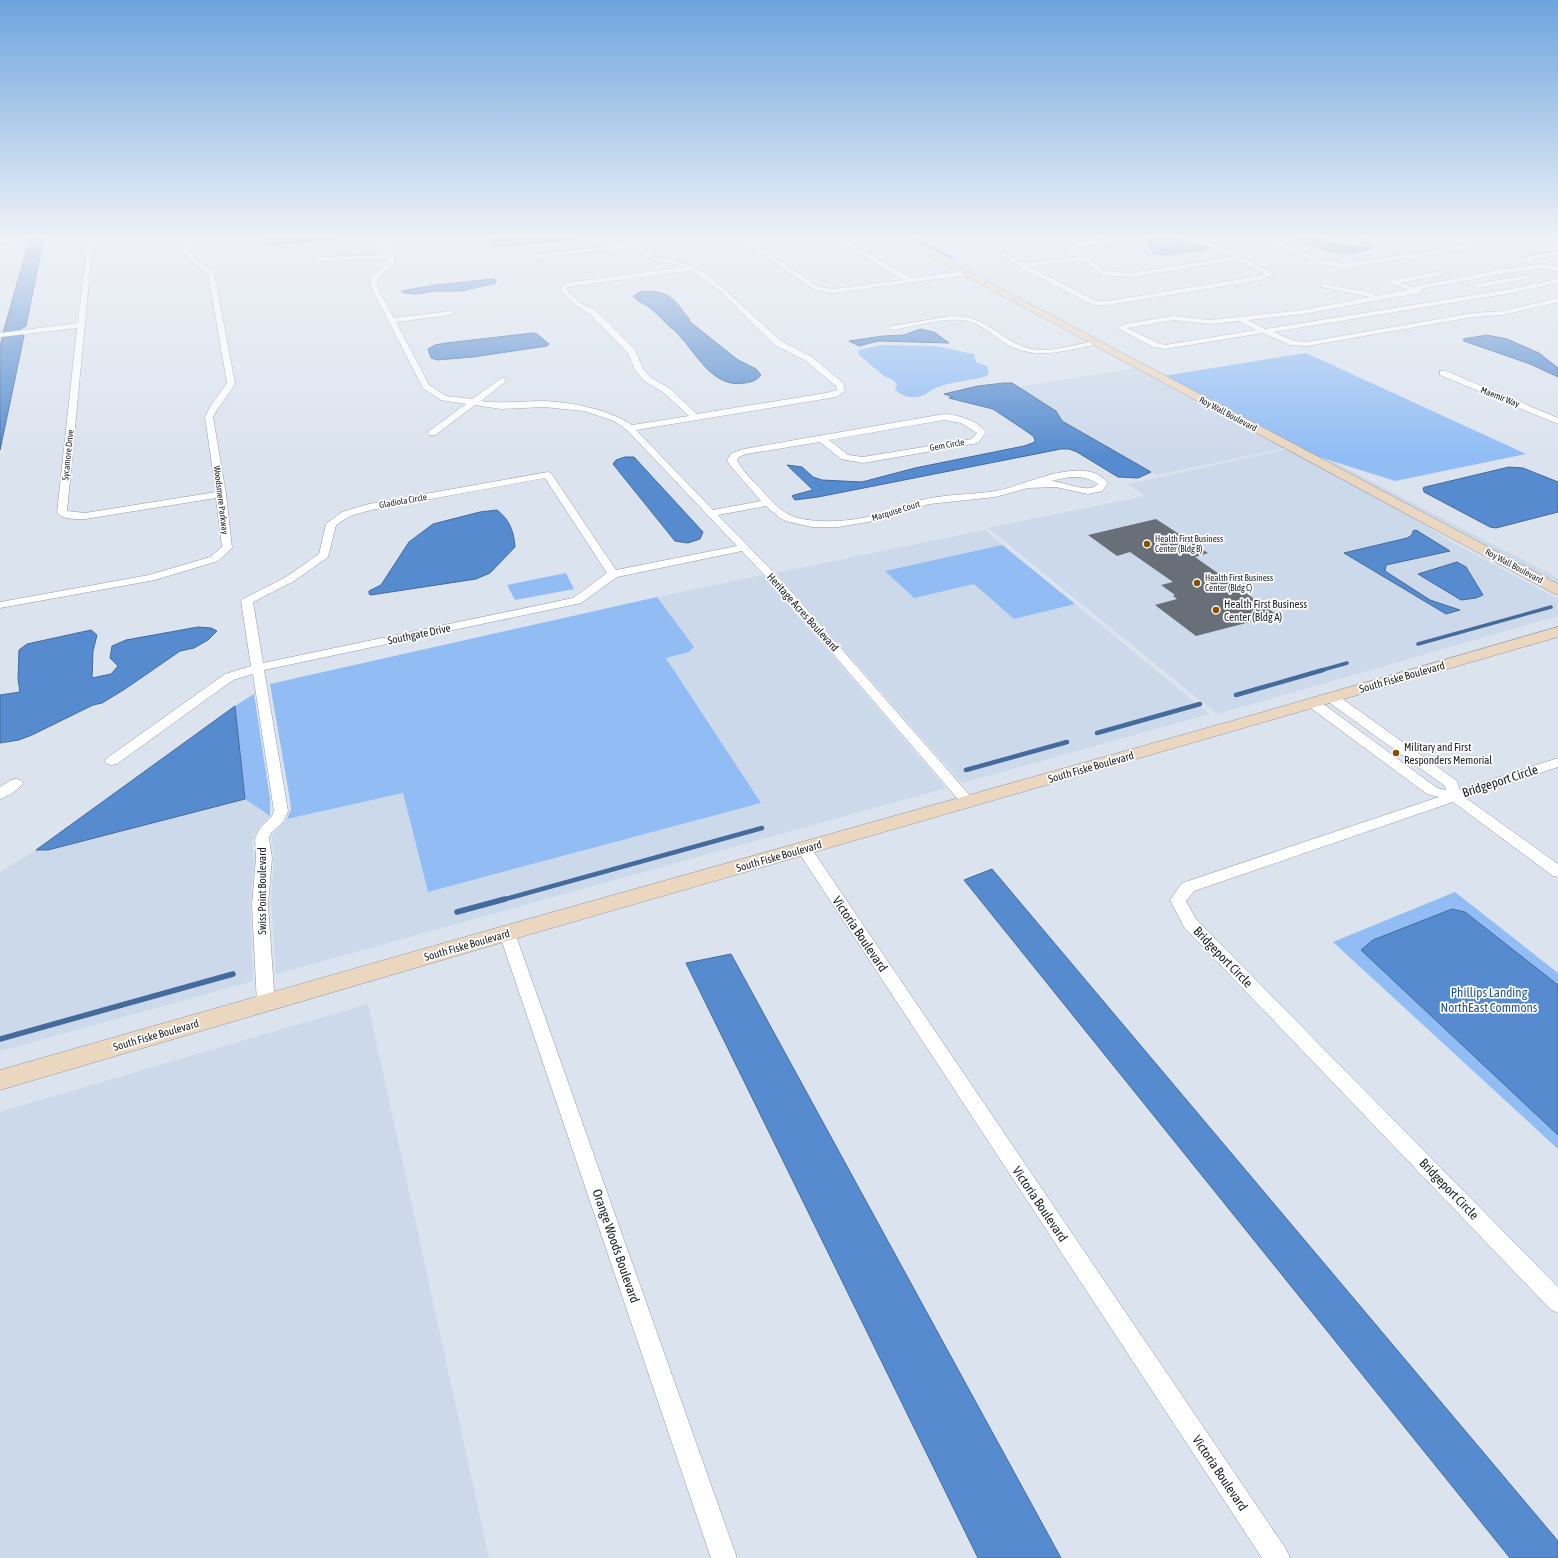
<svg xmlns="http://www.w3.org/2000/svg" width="1558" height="1558" viewBox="0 0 1558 1558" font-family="'Asap Condensed',sans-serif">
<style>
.built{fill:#ccd9ea}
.green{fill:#91bdf4}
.water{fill:#568ccf;stroke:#446b9b}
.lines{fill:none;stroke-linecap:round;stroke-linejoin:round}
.stream-far3{stroke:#446b9b;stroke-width:2}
.stream-far2{stroke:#446b9b;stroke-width:3.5}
.stream-far1{stroke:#446b9b;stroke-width:4.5}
.stream{stroke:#446b9b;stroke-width:5.5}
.building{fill:#686f78}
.street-casing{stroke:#9199a3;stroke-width:1}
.secondary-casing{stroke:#9199a3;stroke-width:1}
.street{fill:#fff;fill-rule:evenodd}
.secondary{fill:#ebd6bf;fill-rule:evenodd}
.poi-dot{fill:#875000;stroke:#fff;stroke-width:1.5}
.labels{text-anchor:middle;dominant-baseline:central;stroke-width:3.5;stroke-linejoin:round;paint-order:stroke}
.far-street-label{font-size:9px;fill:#1b1e22;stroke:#fff}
.far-poi-label{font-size:9px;fill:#1b1e22;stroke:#fff;text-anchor:start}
.poi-label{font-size:11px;fill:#1b1e22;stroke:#fff;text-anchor:start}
.street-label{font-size:11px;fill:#1b1e22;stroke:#fff}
.near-street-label{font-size:13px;fill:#1b1e22;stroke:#fff}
.near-park-label{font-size:13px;fill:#1d5392;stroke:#fff}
</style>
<rect width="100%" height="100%" fill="#dbe3ee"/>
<!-- built -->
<g class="built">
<polygon points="1136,368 1154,378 1285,448 1157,475 1062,421 1056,411 1018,387"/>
<polygon points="1288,449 1408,514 1450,541 1558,599 1558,616 1217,714 988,528 1145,496 1128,484"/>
<polygon points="1310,454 1334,462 1558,578 1558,586"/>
<polygon points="985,530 1209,714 962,783 776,573"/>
<polygon points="763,575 946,788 276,974 271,902 274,856 272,837 274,832 287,819 403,793 428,892 761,803 666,657 689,652 693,647 657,597"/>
<polygon points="245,799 270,816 257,830 252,840 254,860 250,907 253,981 0,1051 0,872 36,850 48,850"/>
<polygon points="368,1004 489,1558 0,1558 0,1112"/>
</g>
<!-- green -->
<g class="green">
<path d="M880 345 936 346 974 354 976 362 987 366 989 372 987 376C971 381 953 381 938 387 929 390 925 397 915 397 907 398 902 395 895 390L897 385 893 380 884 376 858 354 859 350Z"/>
<polygon points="1306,353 1526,454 1395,481 1310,454 1163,376"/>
<polygon points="1002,545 1075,604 1014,619 974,584 914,598 885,571"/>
<polygon points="566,573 574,589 515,600 507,585"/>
<polygon points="657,597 694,647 689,652 666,658 761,803 428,892 403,793 287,819 291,809 289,794 270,684"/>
<polygon points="254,694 270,799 270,816 245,799 235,706"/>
<polygon points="1455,892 1558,973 1558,1149 1333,942"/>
</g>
<!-- water -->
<g class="water">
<polygon points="30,237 44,237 26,326 18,331 3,333"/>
<polygon points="273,237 355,237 269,245 263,242 264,238"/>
<polygon points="498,237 595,237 504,246 496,245 490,241 493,238"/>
<polygon points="1167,237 1175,238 1209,248 1204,250 1161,255 1154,253 1143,240"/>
<path d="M1292 237H1313L1332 243 1371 248C1341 261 1319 248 1292 237Z"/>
<polygon points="491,279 496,280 496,283 462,291 434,291 417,294 405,293 401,291 436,285"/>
<path d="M647 291C672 292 675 301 689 319V321L738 360 756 369 761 375C757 380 752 382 745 383 711 389 696 351 675 331 666 324 659 315 650 308 645 304 638 302 633 296L640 292Z"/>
<polygon points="920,329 934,332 949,343 878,341 859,346 849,341 883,336 904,335"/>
<polygon points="533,333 537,334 549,344 547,346 473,357 437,360 431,358 428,349 435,345 446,343"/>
<polygon points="18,334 24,336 0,450 0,346 3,335"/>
<polygon points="1487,335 1507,339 1539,353 1558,368 1558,377 1530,364 1464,341 1463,339"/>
<polygon points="1004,383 1012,383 1056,411 1062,421 1151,472 1138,478 1118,477 1077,452 1069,449 1061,449 818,497 795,500 792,496 794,495 813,490 787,465 802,467 813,477 822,480 862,482 915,468 1024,446 1035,442 1034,437 1029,433 993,409 949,398 953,397 944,394 978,386"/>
<polygon points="625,457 634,457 703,532 700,539 688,543 675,541 613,464 616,460"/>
<polygon points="1509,467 1523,468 1558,482 1558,512 1496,528 1490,527 1424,492 1423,488 1425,487"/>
<path d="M497 510C510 520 514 532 515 547L490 573 476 579 371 595 369 594V591L381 585 409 542 433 524 480 512Z"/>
<polygon points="1416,530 1450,551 1386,565 1385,571 1430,600 1460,610 1446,614 1344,553 1407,538 1412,535 1413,531"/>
<polygon points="1457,562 1466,567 1483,595 1476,598 1461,600 1418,574"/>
<polygon points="198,627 211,628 217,631 208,640 194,648 180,651 125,689 102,703 93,705 32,735 19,740 0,743 0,695 20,692 18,679 19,650 27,644 91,630 97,635 93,651 92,678 111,674 118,666 110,658 112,646 126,640"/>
<polygon points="235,706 245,799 48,850 36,850"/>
<polygon points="992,869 1558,1541 1558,1558 1510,1558 964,880"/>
<polygon points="1452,909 1465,912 1558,985 1558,1135 1361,950 1373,940"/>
<polygon points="731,954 1061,1558 978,1558 686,963"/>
</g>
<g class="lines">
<!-- stream-far3 -->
<polyline class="stream-far3" points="911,237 952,258"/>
<!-- stream-far2 -->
<g class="stream-far2">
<polyline points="1418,644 1551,607"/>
<polyline points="1319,671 1347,663"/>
</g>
<!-- stream-far1 -->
<g class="stream-far1">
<polyline points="1236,695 1323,670"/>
<polyline points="1097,733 1200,704"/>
<polyline points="966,770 1067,742"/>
<polyline points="502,900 762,828"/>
</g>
<!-- stream -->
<g class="stream">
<polyline points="457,912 505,899"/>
<polyline points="0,1039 233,974"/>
</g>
</g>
<!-- building -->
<polygon class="building" points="1156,519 1208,553 1195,557 1277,615 1196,636 1155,605 1177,599 1173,596 1175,595 1161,585 1173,582 1130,552 1117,556 1088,535"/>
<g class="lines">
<!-- street casing -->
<g class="street-casing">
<g id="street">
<path d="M88 237H95L93 239 67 511 85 513 216 492 205 417 211 405 227 383 208 273 188 259 184 252 183 237H189C190 242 189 248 191 253 194 263 208 265 214 273L235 383C229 395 219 405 213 417L226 494 232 548 218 561 155 580 0 608V602L149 575 210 557 222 547 216 498 85 519C76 519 64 520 57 513L77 328 0 337V333L78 323Z"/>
<path d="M377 237H383L394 257V264L377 279V287L394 318 450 311 454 313 450 315 396 322 429 385 446 396 472 399 502 378H505V382L481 401C503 404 521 401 543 401 571 402 608 409 632 425L689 416 663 392 644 381 635 370 628 353 590 314 576 305 560 290 563 285 572 282 684 267 649 258 635 247 537 258 534 256 537 254 631 244 623 237H630L653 256 696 267 723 288 781 341 812 357 843 383 845 391 836 397 636 430 713 510 761 501 729 464 727 460 732 453 744 449 944 414C959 415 976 420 986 432L978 443 863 463 841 459 820 442 746 454 739 457 737 460C742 471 753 481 762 490 769 499 778 509 788 514 797 519 808 520 818 521 837 522 857 520 875 515 890 511 905 504 921 500 945 494 971 495 996 491 1025 486 1084 453 1108 483L1102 491 1088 494 1056 487 1028 488 995 497 929 504 879 520 838 527H812L786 521 780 518 766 506 718 515 781 580 973 799 975 802 973 805 968 807 963 805 773 584 742 551 617 577 581 603 264 670 288 811 284 821 271 833 269 838 272 858 268 905 275 1004 272 1009 266 1011 260 1009 257 1004 252 905 256 858 255 838 260 828 272 816 274 811 253 674 233 680 117 764 112 765 107 764 105 761 107 758 225 674 251 666 241 601 243 599 286 577 319 554 326 524 342 512 369 504 548 472 551 473 616 570 737 546 627 430 614 421 584 411 544 407 501 409 475 405 435 435H429L428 433 429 431 466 404 441 400 423 388 371 287V278L389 262 388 259 317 261 314 259 317 257 387 255ZM690 269 719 290 775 345 806 361 836 386 837 390 826 393 697 414 669 388 650 377 643 369 635 350 596 310 580 303 567 290 568 287 573 286 687 271ZM944 420 961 423 977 433 972 439 863 457 848 455 829 440ZM1069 477C1080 477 1088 477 1098 484 1090 495 1062 481 1051 481ZM545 478 607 573 573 598 263 663 253 602 294 581 328 557 336 525 350 516 371 510Z"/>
<polygon points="737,237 744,237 819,287 833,289 903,280 833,237 840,237 911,278 966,271 969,273 966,275 833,293 815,290"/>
<path d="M1133 237H1153L1150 239 1079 246 1074 248V250L1090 259 1105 271 1131 273 1232 257 1187 237H1196L1204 239 1249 237 1246 239 1211 242 1274 274 1261 280 1108 305H1095L1085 301 1026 270 999 254 1004 253 1022 263 1077 257 1069 252V246L1078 242ZM1083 260 1103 275 1131 277 1238 260 1266 274 1260 276 1108 301H1096L1028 266Z"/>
<polygon points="1260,237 1268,237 1324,261 1343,264 1466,245 1451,237 1459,237 1475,245 1463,250 1343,268 1321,264"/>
<path d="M1347 237H1371C1366 240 1352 240 1347 237Z"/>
<polygon points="14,244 17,246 16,247 0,250 0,246"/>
<polygon points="1558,251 1558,255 1531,260 1534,262 1531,264 1521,259 1524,257"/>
<path d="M1545 264 1558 267V271L1545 268 1500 274 1421 289 1422 291 1419 293 1303 314 1248 320 1265 329 1511 289 1558 279V283L1511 293 1273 332 1294 341 1307 342 1473 313 1503 311 1558 298V302L1503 315 1473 317 1307 346 1290 345 1263 333 1165 349 1153 347 1118 328 1125 324 1173 316 1210 320 1303 310 1370 297 1321 287V285L1323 284 1372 293 1374 294 1375 296 1409 290 1390 283 1389 282 1392 280 1441 271 1444 273 1441 275 1400 283 1412 287 1500 270ZM1173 320 1210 324 1239 321 1256 330 1165 345 1158 343 1127 328Z"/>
<polygon points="1528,275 1531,277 1530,278 1477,288 1474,286 1477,284"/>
<path d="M951 316C989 316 996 338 1027 348 1047 354 1073 345 1094 341L1098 343 1094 345C1063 351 1034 361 1005 343 993 335 982 325 968 321 946 316 914 326 892 330L888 328 892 326Z"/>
<polygon points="1440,371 1446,371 1558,418 1558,424 1440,375"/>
<polygon points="1332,694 1337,695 1457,781 1460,790 1558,758 1558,767 1466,798 1558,864 1558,877 1553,876 1453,802 1194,891 1186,901 1196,919 1558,1287 1558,1313 1550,1309 1184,927 1170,900 1182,883 1439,797 1427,794 1308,706 1307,703 1308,700 1318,700 1437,788 1446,790 1445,786 1327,701 1326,698 1327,695"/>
<path d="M16 779 21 780 23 783C19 790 8 796 0 799V787L11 780Z"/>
<polygon points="804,844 809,845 1286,1549 1290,1558 1262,1558 799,853 796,849 799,845"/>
<polygon points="507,927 513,929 515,933 737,1558 711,1558 499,933 501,929"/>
</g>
</g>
<!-- secondary casing -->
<g class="secondary-casing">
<g id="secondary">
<polygon points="894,237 904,237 1558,584 1558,595 1553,593"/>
<polygon points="1558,627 1558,637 507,941 0,1090 0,1070 507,925 1239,719"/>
</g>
</g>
<!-- street -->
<use href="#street" class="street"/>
<!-- secondary -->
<use href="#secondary" class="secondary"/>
</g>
<!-- sky -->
<linearGradient id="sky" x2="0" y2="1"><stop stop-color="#6da4de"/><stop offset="0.52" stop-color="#eff2f7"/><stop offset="1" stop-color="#eff2f7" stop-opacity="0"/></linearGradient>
<rect width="1558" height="455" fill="url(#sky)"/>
<!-- markers -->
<g class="poi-dot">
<circle cx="1147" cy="544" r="4"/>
<circle cx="1197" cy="583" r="4"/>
<circle cx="1216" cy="610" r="4"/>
<circle cx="1396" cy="753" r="4"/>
</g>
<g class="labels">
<!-- far-street labels -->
<g class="far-street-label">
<text transform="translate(1500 397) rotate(22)">Maemir Way</text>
<text transform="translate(1228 414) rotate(28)">Roy Wall Boulevard</text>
<text transform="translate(947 445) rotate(-10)">Gem Circle</text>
<text transform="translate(68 455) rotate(-84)">Sycamore Drive</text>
<text transform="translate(221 500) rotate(83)">Woodsmere Parkway</text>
<text transform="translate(403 501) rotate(-10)">Gladiola Circle</text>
<text transform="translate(896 511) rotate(-17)">Marquise Court</text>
<text transform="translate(1514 566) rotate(28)">Roy Wall Boulevard</text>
</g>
<!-- far-poi labels -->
<g class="far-poi-label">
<text x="1155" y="539">Health First Business<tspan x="1155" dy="10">Center (Bldg B)</tspan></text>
<text x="1205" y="578">Health First Business<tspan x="1205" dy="10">Center (Bldg C)</tspan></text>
</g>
<!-- poi labels -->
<g class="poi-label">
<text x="1224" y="604">Health First Business<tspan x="1224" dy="13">Center (Bldg A)</tspan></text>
<text x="1404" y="747">Military and First<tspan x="1404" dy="13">Responders Memorial</tspan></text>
</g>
<!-- street labels -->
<g class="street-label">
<text transform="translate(803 612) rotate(48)">Heritage Acres Boulevard</text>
<text transform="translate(419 634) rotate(-12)">Southgate Drive</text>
<text transform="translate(1402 677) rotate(-16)">South Fiske Boulevard</text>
<text transform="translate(1091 767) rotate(-16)">South Fiske Boulevard</text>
<text transform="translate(779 856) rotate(-16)">South Fiske Boulevard</text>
<text transform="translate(262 891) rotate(-90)">Swiss Point Boulevard</text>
<text transform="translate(467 945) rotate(-16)">South Fiske Boulevard</text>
<text transform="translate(156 1035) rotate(-16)">South Fiske Boulevard</text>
</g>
<!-- near-street labels -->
<g class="near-street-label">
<text transform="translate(1500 781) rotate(-18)">Bridgeport Circle</text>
<text transform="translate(860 934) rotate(56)">Victoria Boulevard</text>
<text transform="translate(1223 957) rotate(46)">Bridgeport Circle</text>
<text transform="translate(1449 1189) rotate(46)">Bridgeport Circle</text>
<text transform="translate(1040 1204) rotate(56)">Victoria Boulevard</text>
<text transform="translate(616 1246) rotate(71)">Orange Woods Boulevard</text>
<text transform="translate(1220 1473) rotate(56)">Victoria Boulevard</text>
</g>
<!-- near-park labels -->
<g class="near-park-label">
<text x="1489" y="992">Phillips Landing<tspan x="1489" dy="15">NorthEast Commons</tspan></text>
</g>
</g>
</svg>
